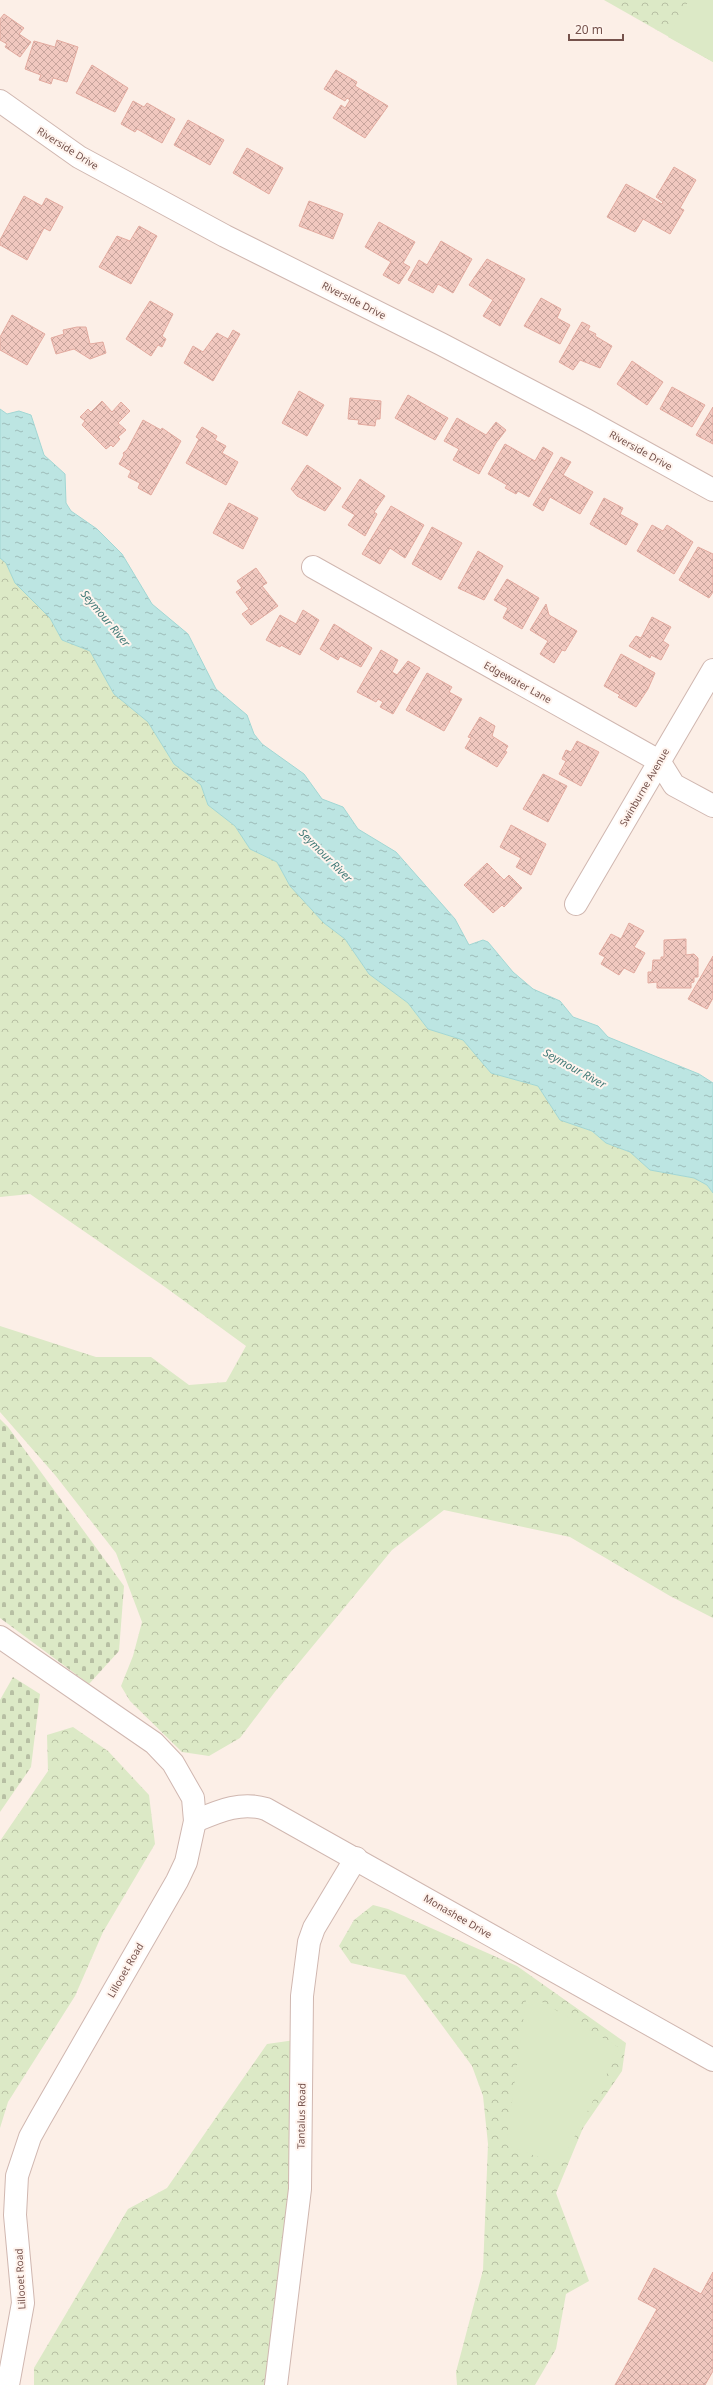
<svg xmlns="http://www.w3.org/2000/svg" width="713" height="2385" viewBox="0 0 713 2385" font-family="'Noto Sans',sans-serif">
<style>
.forest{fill:url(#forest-crowns)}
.cemetery{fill:url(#cemetery-stones)}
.park{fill:#dce9c6}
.water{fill:url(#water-ripples);stroke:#a2d7d4}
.building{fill:url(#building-cross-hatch);stroke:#e3aba0}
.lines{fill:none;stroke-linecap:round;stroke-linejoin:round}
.minor-casing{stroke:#d0b7b0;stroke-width:24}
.minor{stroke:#fff;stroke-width:22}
.labels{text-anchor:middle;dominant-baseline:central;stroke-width:4;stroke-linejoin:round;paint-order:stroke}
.street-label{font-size:10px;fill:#75524c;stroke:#fff4ee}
.water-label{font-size:11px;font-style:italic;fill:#407a77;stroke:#fff4ee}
</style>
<defs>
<pattern id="forest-crowns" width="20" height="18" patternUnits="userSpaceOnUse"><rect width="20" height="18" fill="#dce9c6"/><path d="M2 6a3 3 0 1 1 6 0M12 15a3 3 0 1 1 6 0" fill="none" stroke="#b7bfa3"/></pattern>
<pattern id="cemetery-stones" width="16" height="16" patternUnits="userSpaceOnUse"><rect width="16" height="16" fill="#dce9c6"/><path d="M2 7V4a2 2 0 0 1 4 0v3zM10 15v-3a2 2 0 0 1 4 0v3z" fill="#b7bfa3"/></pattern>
<pattern id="water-ripples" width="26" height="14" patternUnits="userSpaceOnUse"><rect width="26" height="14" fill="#bce5e2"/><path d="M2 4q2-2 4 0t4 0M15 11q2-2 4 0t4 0" fill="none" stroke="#9dbcb9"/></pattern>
<pattern id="building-cross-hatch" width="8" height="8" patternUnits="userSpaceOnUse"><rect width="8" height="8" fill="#f1c8bf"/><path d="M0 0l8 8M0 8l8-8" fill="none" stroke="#c8a59d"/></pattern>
</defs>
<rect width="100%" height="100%" fill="#fcefe7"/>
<!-- forest -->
<g class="forest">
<polygon points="604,0 713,0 713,62"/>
<polygon points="0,558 6,563 15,583 50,618 62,640 90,651 114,694 148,722 174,764 201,785 208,805 235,826 250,849 277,862 290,886 324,923 345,939 369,974 408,1003 428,1029 463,1040 491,1073 538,1086 560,1120 592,1131 606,1143 630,1152 650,1170 694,1178 707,1185 713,1193 713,1618 670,1596 570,1537 444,1510 392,1550 274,1693 240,1738 209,1756 182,1752 130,1701 121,1686 133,1656 142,1622 116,1553 55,1475 0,1412 0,1326 96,1357 151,1357 189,1385 226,1382 246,1346 165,1287 30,1194 0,1197"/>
<polygon points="73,1727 108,1751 149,1795 155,1844 103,1932 75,1996 8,2102 0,2128 0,1841 48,1771 47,1735"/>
<polygon points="373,1905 388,1909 517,1966 626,2043 622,2071 583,2128 556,2193 589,2281 566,2294 556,2349 535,2385 457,2385 456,2372 483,2270 488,2144 483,2096 472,2066 405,1975 351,1963 339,1946 354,1920"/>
<polygon points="295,2040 292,2211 271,2385 34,2385 34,2368 128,2209 167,2188 267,2044"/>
</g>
<!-- cemetery -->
<g class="cemetery">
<polygon points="0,1419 8,1427 124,1586 119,1651 89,1684 0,1618"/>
<polygon points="13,1677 40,1694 31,1767 0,1812 0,1700"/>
</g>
<!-- park -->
<g class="park">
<polygon points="689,0 713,0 713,62 668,37"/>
<polygon points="527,1993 620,2048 560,2165 506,2145"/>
</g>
<!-- water -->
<polygon class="water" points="0,409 7,414 19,411 31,415 44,455 65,474 66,503 71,511 97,529 122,554 152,604 188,634 216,689 247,715 254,734 262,744 304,774 322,799 343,807 358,829 396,852 455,919 469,945 483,940 488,942 513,972 533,989 560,1001 573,1017 598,1026 608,1037 699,1074 713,1083 713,1193 707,1185 694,1178 650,1170 630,1152 606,1143 592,1131 560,1120 538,1086 491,1073 463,1040 428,1029 408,1003 369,974 345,939 324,923 290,886 277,862 250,849 235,826 208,805 201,785 174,764 148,722 114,694 90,651 62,640 50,618 15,583 6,563 0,558"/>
<!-- building -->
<g class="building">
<polygon points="4,14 24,28 19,34 31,42 20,57 5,47 7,44 0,40 0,19"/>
<polygon points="57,40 78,47 67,82 53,78 51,84 39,80 41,75 25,69 34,41 55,47"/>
<polygon points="92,65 128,88 115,112 76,93"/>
<polygon points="336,70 357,82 355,86 388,106 365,138 333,118 341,105 345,108 350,100 347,98 345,101 324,89"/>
<polygon points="133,101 144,107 147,103 175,119 162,143 137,129 135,132 121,124"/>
<polygon points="188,120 224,140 210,165 174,145"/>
<polygon points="247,148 283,168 269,194 233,173"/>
<polygon points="674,167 696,180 680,208 684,210 670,234 643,219 635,232 607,217 626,184 662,204 663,202 656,197"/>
<polygon points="24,196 42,206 46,198 63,207 50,231 44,228 27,260 0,245 0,240"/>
<polygon points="309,201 343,214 333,239 299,226"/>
<polygon points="379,222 415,242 403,263 410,267 399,284 383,275 391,262 365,247"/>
<polygon points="139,226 157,236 131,284 99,267 117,236 130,241"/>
<polygon points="441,241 472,259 453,293 438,284 433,293 408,280 419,260 427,265"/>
<polygon points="487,259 525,279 500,326 483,316 493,300 469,285"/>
<polygon points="541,298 561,309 557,318 570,325 560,344 524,326"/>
<polygon points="150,301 173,314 162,336 166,339 162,347 158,345 151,356 126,339"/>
<polygon points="12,315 45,334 27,365 0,350 0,337"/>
<polygon points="582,322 590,326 588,330 596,334 595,336 612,346 600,368 580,360 573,370 559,362"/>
<polygon points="77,327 86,327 90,344 103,342 106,353 90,359 74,349 56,354 51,338 64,334 63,330"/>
<polygon points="233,330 240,334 213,381 184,363 193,346 203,352 217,333 228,339"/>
<polygon points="632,361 663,382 647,405 617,384"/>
<polygon points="672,387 705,405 692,427 660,409"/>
<polygon points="299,391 324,405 307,436 282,423"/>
<polygon points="408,395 448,418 435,440 395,418"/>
<polygon points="350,398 381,401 380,419 376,419 375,426 358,424 359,420 348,419"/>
<polygon points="102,401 112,412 121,402 130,411 118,423 126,430 118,437 120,439 113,447 111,445 106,449 82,425 85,421 80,417 88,409 91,412"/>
<polygon points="713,407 713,444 696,435"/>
<polygon points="457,418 486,435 496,422 506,430 496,443 479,474 453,460 459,449 444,441"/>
<polygon points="143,420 161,430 162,428 181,441 151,495 138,488 140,483 128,477 131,471 119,464 124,455 123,453 127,450"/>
<polygon points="202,427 217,436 215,440 226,446 222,453 238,462 226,485 186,463 199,439 196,437"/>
<polygon points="505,444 535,461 543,447 553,453 529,497 518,491 516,494 505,488 507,485 488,474"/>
<polygon points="561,457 571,462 563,475 593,492 580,514 550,497 543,511 533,505"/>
<polygon points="307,465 341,488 325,511 297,496 291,489"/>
<polygon points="360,479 385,496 374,512 377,514 365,536 348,525 355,515 342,507"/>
<polygon points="604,498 623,508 620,514 638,524 626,545 590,524"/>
<polygon points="229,503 258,518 243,549 213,533"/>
<polygon points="391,506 424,525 405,558 390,548 380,564 362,554"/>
<polygon points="652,525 663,531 667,525 693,542 674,574 637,551"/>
<polygon points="432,527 462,543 441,580 412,564"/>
<polygon points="698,547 713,554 713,592 709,598 679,580"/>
<polygon points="478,551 503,566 484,600 458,588"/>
<polygon points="256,568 267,583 262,586 278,606 251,625 242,614 249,609 236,592 242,588 237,581"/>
<polygon points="507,579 539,598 522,629 503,618 508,608 494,600"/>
<polygon points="546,604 549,615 577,631 565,651 562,650 554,663 540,654 548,641 530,630"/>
<polygon points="303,610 319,620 300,655 281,645 280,647 266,640 280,615 296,624"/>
<polygon points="652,617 671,627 663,641 669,645 661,660 651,655 650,658 629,646 636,636 641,638"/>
<polygon points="334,624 372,648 361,667 340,656 338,660 320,649"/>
<polygon points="381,650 398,660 392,672 397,675 408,661 420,668 393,714 380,707 383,702 378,699 376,702 357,692"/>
<polygon points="621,654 655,673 648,689 636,707 618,697 620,695 604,686"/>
<polygon points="427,673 452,687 449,692 462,699 444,731 406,710"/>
<polygon points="480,717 495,726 492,736 508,746 505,751 507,752 497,767 465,748 471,738 468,737"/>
<polygon points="577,741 599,752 581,786 559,774 566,761 562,759 566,750 571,752"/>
<polygon points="543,774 567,786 548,822 523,809"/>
<polygon points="511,825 546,844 531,875 516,867 521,858 500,847"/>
<polygon points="487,863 504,880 509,875 522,888 504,907 502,905 493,913 464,885"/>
<polygon points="629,923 644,931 634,947 645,953 634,973 624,968 619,975 601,964 605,957 599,954 611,934 621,939"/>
<polygon points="686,939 686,955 694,954 698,958 698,977 694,977 694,982 691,983 691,988 657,988 657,982 648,983 648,972 652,972 653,960 661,960 661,957 664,957 664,940"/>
<polygon points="713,956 713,998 707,1009 688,999"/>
<polygon points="654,2268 701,2294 713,2272 713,2371 705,2385 615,2385 657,2309 638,2299"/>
</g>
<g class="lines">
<!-- minor casing -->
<g class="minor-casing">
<g id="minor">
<polyline points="0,101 79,157 225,236 441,344 586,420 713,490"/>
<polyline points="313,567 659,761 674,785 713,806"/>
<polyline points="576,904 713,670"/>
<polyline points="0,1637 154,1743 173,1763 193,1798 195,1821 186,1862 177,1881 40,2119 30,2137 17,2176 15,2215 23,2303 8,2385"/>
<path d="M195 1821C219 1811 241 1801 266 1809L713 2060"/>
<polyline points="276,2385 300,2189 302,1996 309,1942 314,1928 356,1858"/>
</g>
</g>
<!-- minor -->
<use href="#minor" class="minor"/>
</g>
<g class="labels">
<!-- street labels -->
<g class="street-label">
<text transform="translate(68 148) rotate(32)">Riverside Drive</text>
<text transform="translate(354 300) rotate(27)">Riverside Drive</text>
<text transform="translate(641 450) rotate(29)">Riverside Drive</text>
<text transform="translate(518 682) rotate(29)">Edgewater Lane</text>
<text transform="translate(644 787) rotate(-60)">Swinburne Avenue</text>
<text transform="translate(458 1916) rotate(30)">Monashee Drive</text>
<text transform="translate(125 1970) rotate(-60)">Lillooet Road</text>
<text transform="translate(301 2116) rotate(-89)">Tantalus Road</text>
<text transform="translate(20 2279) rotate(-93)">Lillooet Road</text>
</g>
<!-- water labels -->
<g class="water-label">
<text transform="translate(106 618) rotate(50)">Seymour River</text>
<text transform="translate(326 855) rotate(45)">Seymour River</text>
<text transform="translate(575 1068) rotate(29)">Seymour River</text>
</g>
</g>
<!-- scale -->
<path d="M569 34v6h54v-6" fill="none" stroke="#75524c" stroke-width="2"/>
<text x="575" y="34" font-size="12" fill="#75524c" stroke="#fff4ee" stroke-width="3" paint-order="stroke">20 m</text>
</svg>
